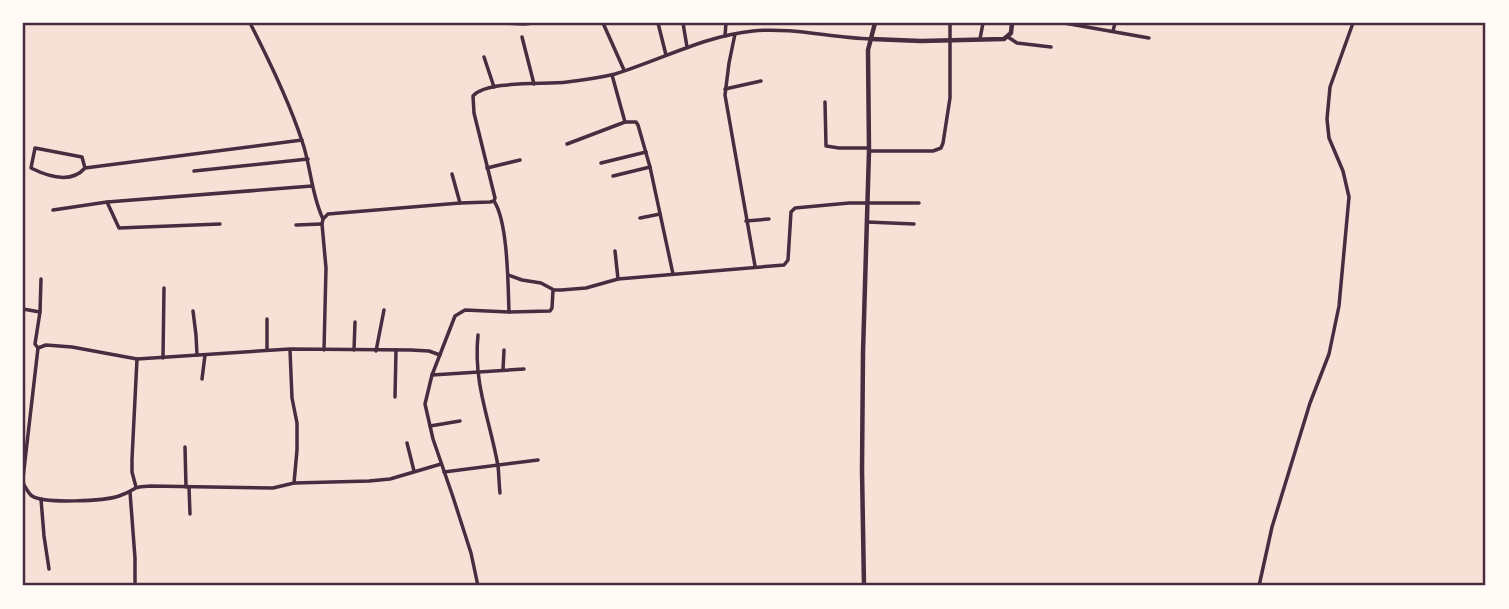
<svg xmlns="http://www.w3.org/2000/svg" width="1509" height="609" viewBox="0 0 1509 609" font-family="'Fira Sans',sans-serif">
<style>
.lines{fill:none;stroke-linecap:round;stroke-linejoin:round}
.minor{stroke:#4a2c40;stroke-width:3.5}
.tertiary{stroke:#4a2c40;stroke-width:4.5}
.neatline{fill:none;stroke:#4a2c40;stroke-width:2.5}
</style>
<rect width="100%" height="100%" fill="#f7e1d7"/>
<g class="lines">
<!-- minor -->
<g class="minor">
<path d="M250 23C269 60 289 101 302 141 311 166 311 194 323 219"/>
<polyline points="505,23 524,24 534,23"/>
<polyline points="603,23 624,70"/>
<polyline points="658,23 666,55"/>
<polyline points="683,23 687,47"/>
<polyline points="1064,23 1149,38"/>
<polyline points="1113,31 1115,23"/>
<polyline points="735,34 729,63 725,95 755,266"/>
<polyline points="725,36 726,23"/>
<polyline points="522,37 534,84"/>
<polyline points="1008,37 1017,43 1051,47"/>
<polyline points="980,39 983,23"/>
<polyline points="484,57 494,87"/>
<polyline points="612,75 625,122 636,122 638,125 650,167 673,274"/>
<polyline points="725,89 761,81"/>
<polyline points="825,102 826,146 839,148 869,148"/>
<polyline points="567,144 625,122"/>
<polyline points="869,151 933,151 941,148 943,143 950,98 950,23"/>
<polyline points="601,163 646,152"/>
<path d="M85 168 82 157 35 148 31 168C47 176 71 184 85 168L302 140"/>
<polyline points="487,168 520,160"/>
<polyline points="194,171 308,159"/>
<polyline points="452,174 460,203"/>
<polyline points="613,176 650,167"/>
<polyline points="107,202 119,228 220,224"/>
<polyline points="53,210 107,202 312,186"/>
<polyline points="640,218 660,214"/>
<polyline points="746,221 769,219"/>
<polyline points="867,222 914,224"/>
<polyline points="296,225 322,224"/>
<polyline points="615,251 618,279"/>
<polyline points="508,275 522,280 541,283 554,290 561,290 586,288 618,279 784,265 788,260 791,212 795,208 849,203 919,203"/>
<polyline points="23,309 40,312"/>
<polyline points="193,311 196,335 197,355"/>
<polyline points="509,312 550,311 552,308 553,290"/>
<polyline points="267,319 267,350"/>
<path d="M478 335C473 384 490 420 498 466 499 475 499 484 500 493"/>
<polyline points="38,348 46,345 72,347 137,359 290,349 411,350 429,351 440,355"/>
<polyline points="290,350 292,398 297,423 297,450 294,483"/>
<polyline points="324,350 326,268 322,224 323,219 328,214 460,203 490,202 494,201"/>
<polyline points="354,350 355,322"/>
<polyline points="376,351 384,310"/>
<polyline points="163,358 164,288"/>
<polyline points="503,370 504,350"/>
<polyline points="432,375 524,369"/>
<polyline points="202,379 205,355"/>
<polyline points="395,397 396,350"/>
<polyline points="430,426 460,421"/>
<polyline points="407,443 414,471"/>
<polyline points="185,447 186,487"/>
<polyline points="444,472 538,460"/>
<polyline points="23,478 38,348 35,344 40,312 41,279"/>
<path d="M23 483C26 488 28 493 32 496 44 504 105 501 119 496 125 494 129 492 134 489 138 486 145 487 150 486L273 488 294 483 369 481 390 479 441 464"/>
<polyline points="136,487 132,472 132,459 137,359"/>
<polyline points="189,487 190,514"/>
<polyline points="130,492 135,558 135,582"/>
<polyline points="41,499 44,536 49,569"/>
<path d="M478 586 471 553 453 497 433 439 425 404 432 375 455 316 465 310 509 312C508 285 508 222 494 201L495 198 474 113 473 96C487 80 545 85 567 82 583 80 599 78 615 74 661 60 704 36 753 31 793 27 831 38 871 39"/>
<polyline points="1259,586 1272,527 1310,403 1329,354 1339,306 1349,197 1343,171 1329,138 1327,119 1330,87 1353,23"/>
</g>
<!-- tertiary -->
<g class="tertiary">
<polyline points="871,39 921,41 1004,39 1011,33 1012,23"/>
<polyline points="864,586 862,470 863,352 869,151 868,50 875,23"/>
</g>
</g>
<!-- border -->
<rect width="1509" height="609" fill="none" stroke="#fffaf5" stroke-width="49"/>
<rect x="24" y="24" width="1460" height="560" class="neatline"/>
</svg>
